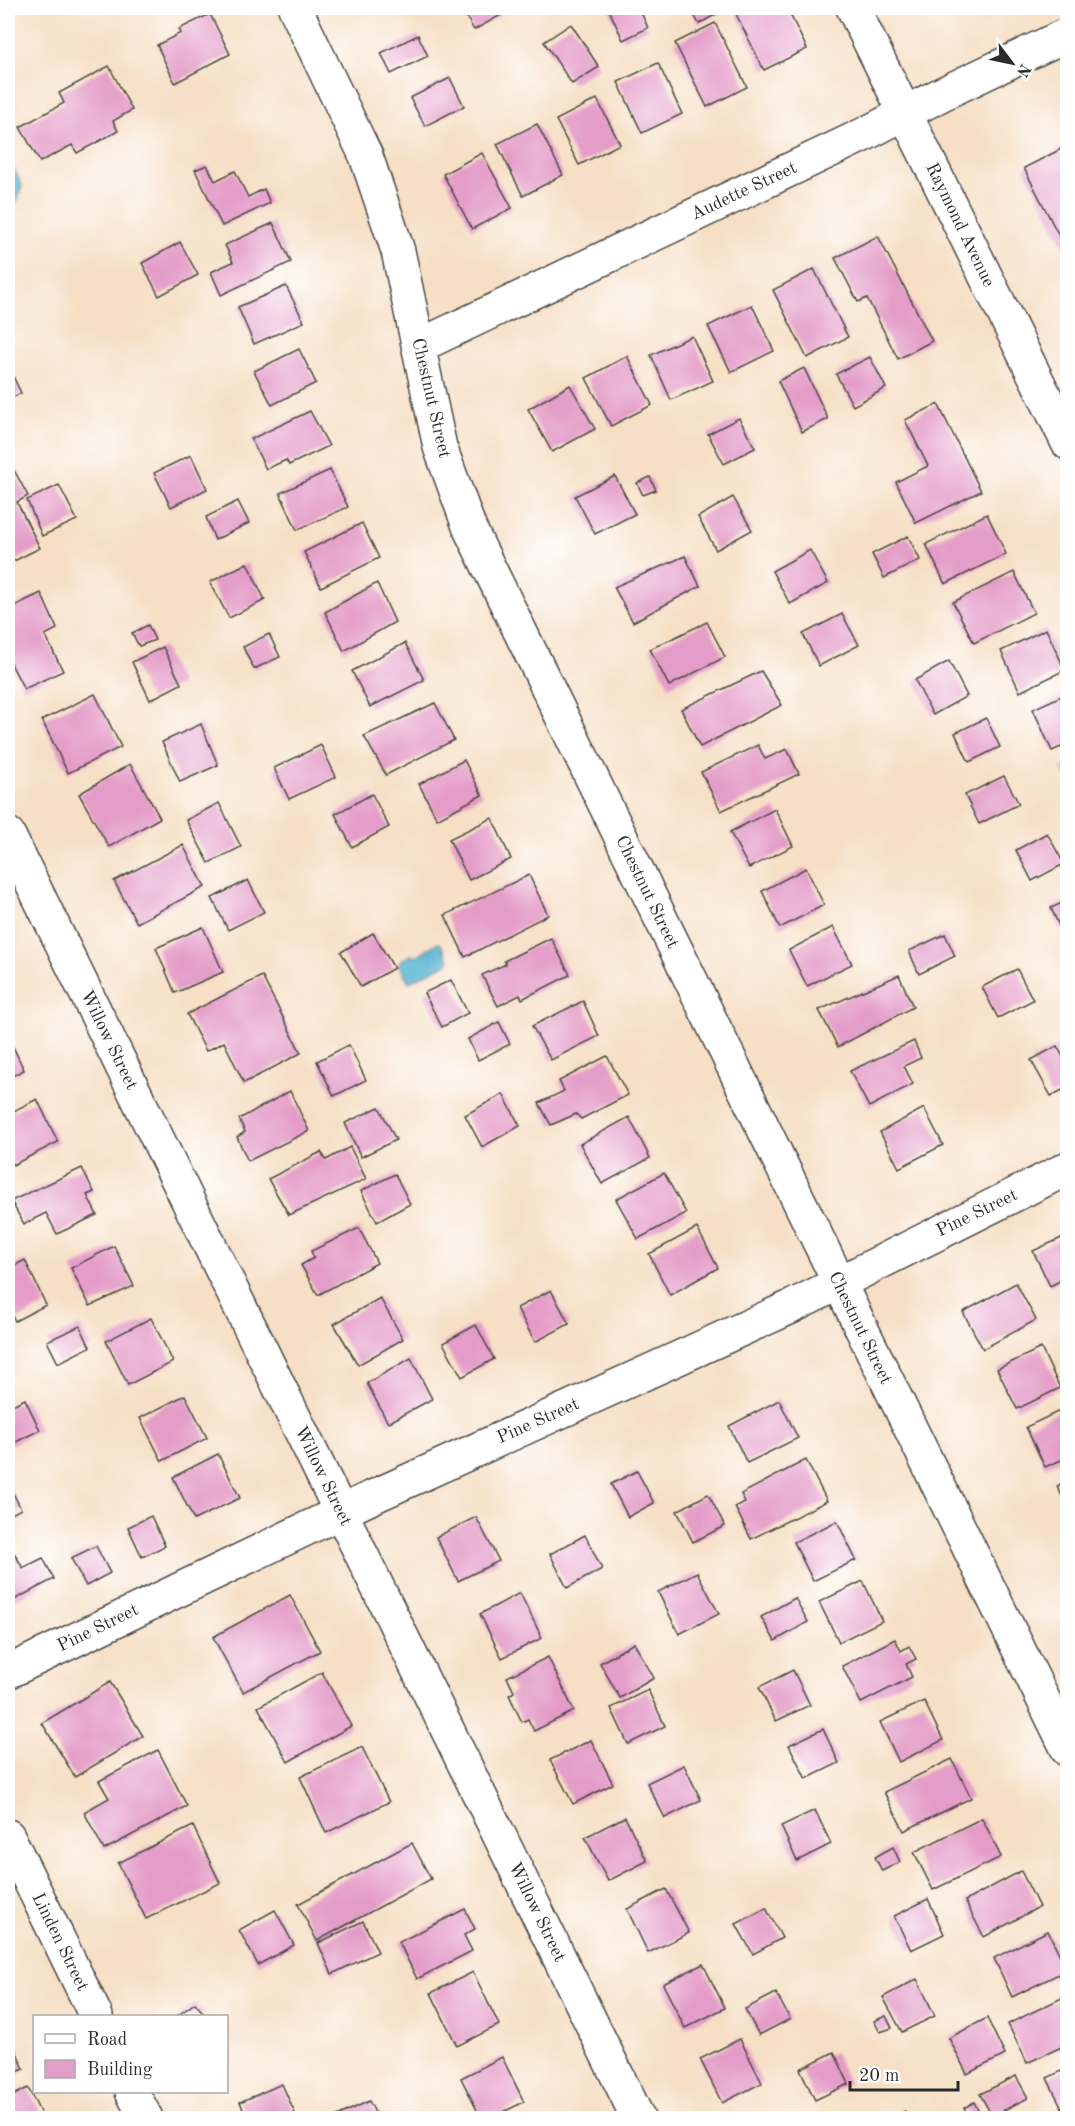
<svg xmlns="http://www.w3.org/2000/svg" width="1075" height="2126" viewBox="0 0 1075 2126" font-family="'Old Standard TT',serif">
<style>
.water{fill:#53b2d1;stroke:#3f6e7e;stroke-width:1.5}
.building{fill:#e49cc8}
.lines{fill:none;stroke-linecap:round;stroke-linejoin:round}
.minor-casing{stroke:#494642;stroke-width:36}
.minor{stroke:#fff;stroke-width:33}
.labels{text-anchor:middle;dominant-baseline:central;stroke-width:5;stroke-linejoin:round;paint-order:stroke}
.street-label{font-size:18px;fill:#2b2b2b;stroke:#fff}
</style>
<rect width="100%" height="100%" fill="#fff"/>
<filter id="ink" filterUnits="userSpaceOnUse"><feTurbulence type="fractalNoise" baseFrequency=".0167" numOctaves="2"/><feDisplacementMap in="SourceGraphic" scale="12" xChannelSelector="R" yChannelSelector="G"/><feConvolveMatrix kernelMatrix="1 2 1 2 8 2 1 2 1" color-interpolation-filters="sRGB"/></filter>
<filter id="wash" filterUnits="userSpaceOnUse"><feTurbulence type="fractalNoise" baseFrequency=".008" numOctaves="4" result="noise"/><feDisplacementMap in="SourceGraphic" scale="24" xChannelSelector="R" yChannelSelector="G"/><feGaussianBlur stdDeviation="1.35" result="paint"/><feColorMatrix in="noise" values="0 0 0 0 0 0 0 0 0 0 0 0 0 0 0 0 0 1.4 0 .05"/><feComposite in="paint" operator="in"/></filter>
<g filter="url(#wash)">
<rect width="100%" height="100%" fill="#f6dfc5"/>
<!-- water -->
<g class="water">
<polygon points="13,167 22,186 17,201 8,206 8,170"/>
<polygon points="437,943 441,944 449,960 448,963 409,982 399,965 400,961 411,955 414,957"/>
</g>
<g id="blocks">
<!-- building -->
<g class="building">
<polygon points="482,8 500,8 503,14 474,30 466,16"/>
<polygon points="608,8 639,8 648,28 623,40"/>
<polygon points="690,8 724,8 725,9 699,24"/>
<polygon points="749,8 787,8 807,49 764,70 736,14"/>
<polygon points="210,14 230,54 175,83 157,45 181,33 179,29"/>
<polygon points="715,23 747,87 707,107 675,43"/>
<polygon points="571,24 599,67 572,84 544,42"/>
<polygon points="418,35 428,56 391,74 381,53"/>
<polygon points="658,63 682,114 642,133 618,82"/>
<polygon points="109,66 132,110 113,121 118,131 77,153 72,145 40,162 20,127 64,103 59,93"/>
<polygon points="450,78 464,106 425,126 410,98"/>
<polygon points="597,99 620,144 579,165 556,120"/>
<polygon points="537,124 563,175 523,196 497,144"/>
<polygon points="1065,147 1068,151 1068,253 1024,168"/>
<polygon points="482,153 512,208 472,229 443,174"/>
<polygon points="207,165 215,181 235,171 248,197 264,189 270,203 222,226 195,170"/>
<polygon points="273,223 291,262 221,295 211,272 233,262 225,245"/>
<polygon points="878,236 932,341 898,359 867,298 858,302 835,258"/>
<polygon points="180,242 198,275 159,296 142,263"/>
<polygon points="814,269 848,337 807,358 773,290"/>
<polygon points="286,286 304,322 254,344 238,307"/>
<polygon points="752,305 774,351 731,372 708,326"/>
<polygon points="692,336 713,381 671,400 651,355"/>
<polygon points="299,349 316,383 272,405 254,371"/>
<polygon points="627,356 652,405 611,426 586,378"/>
<polygon points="870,357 886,388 853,406 836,374"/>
<polygon points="8,366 21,393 8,400"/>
<polygon points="804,368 828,419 802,432 778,381"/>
<polygon points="570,385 595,429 552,452 528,409"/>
<polygon points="938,404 981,491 916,523 896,482 928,466 905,420"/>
<polygon points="310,411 329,446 289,465 286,460 266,469 251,439"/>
<polygon points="739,418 755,448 724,464 708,434"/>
<polygon points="191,455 207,489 171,507 154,473"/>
<polygon points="14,470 28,496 17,502 40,548 8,564 8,473"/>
<polygon points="330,470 348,507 297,530 280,493"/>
<polygon points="615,476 635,514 595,534 575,496"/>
<polygon points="650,477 656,490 643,495 637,483"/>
<polygon points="59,485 77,520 42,536 27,500"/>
<polygon points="733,497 752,530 716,550 698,517"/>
<polygon points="238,501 249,523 215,540 206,517"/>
<polygon points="987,514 1006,554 945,584 926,544"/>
<polygon points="362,523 379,558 321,587 304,552"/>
<polygon points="908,536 920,560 884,578 872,554"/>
<polygon points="810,550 828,583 790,604 772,571"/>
<polygon points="685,556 700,586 633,622 614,587"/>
<polygon points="247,563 265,600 229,618 210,582"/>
<polygon points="1014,572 1034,613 974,643 953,602"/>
<polygon points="377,583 395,622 344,651 325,612"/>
<polygon points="41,593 57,629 45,635 63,671 24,689 8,658 8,609"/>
<polygon points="842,614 859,645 819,666 803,634"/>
<polygon points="707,622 725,657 669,686 650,649"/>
<polygon points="148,625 155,640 139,646 132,633"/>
<polygon points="1046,629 1065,670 1020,692 1001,651"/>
<polygon points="269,634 280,657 254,669 243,647"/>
<polygon points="405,643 424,680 370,707 352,671"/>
<polygon points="163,647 181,684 150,700 132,662"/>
<polygon points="949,661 967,696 933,715 915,680"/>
<polygon points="761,671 782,705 700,747 681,709"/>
<polygon points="1068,693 1068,744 1052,751 1033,709"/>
<polygon points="95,694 121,747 68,773 42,720"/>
<polygon points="435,703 454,740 386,775 364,736"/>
<polygon points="986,718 1000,747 969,762 955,733"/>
<polygon points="201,724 218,765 180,782 162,742"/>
<polygon points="321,745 336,777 289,799 274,768"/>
<polygon points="758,745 765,759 787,749 799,774 721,811 701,772"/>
<polygon points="464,760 482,795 437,819 419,784"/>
<polygon points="130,764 160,818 109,847 79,794"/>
<polygon points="1068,766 1068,781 1062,769"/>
<polygon points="1004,776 1019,804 979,824 965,795"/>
<polygon points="372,794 389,827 352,847 335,814"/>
<polygon points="219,803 241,847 209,863 186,820"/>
<polygon points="775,809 793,846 749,868 730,832"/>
<polygon points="492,818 511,859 469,880 449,839"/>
<polygon points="1047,833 1064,864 1032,881 1016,850"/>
<polygon points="183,845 205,887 137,923 114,881"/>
<polygon points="806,868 824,905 780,928 762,891"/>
<polygon points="529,875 548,915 465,957 445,915"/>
<polygon points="248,880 264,912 228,930 212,898"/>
<polygon points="1068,900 1068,927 1061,930 1051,908"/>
<polygon points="203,927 223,972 175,993 156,948"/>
<polygon points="833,927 852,964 807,986 789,950"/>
<polygon points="373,933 394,968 361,987 341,952"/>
<polygon points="945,934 955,956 919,974 909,951"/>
<polygon points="551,938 570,975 522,999 520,995 498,1006 482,975 506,964 504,961"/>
<polygon points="1017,969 1033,1000 998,1018 982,987"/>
<polygon points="899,975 913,1007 838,1047 819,1010"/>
<polygon points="262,976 301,1053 244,1083 224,1042 206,1051 187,1014"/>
<polygon points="451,980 468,1013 442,1027 424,993"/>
<polygon points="583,1001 599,1036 551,1060 532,1026"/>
<polygon points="499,1022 510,1044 478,1060 468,1039"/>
<polygon points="8,1036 24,1070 8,1078"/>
<polygon points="914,1041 921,1058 904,1066 913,1084 869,1107 850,1071"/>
<polygon points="349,1045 366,1080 334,1096 317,1061"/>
<polygon points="1057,1046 1068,1066 1068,1087 1051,1096 1031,1060"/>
<polygon points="607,1056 628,1095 581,1119 576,1114 551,1125 539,1103 564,1091 559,1081"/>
<polygon points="290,1091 309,1131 248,1161 237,1137 245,1132 239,1119"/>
<polygon points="503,1094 520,1126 482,1147 465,1115"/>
<polygon points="37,1099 58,1142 13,1165 8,1153 8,1114"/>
<polygon points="379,1107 396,1140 361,1157 345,1123"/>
<polygon points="924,1108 943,1145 899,1168 880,1132"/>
<polygon points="629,1117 650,1158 602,1184 580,1144"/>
<polygon points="350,1147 366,1179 289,1215 268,1179 321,1152 326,1160"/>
<polygon points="82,1168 94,1192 87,1195 97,1215 57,1234 46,1213 24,1224 11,1201"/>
<polygon points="664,1173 686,1213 638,1239 616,1199"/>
<polygon points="395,1174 410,1204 377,1222 361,1191"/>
<polygon points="359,1228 377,1263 318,1295 301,1265 314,1258 311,1251"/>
<polygon points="697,1228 718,1268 670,1295 649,1254"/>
<polygon points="1068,1235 1068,1277 1050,1286 1033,1251"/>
<polygon points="114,1246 134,1286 90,1306 71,1268"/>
<polygon points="25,1260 46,1305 15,1321 8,1308 8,1269"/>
<polygon points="1016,1283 1036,1320 983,1349 963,1312"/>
<polygon points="551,1290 569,1324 535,1342 517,1308"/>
<polygon points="380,1298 403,1339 358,1365 334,1324"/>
<polygon points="151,1318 173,1362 128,1385 106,1341"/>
<polygon points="476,1325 494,1359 462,1377 443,1343"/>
<polygon points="80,1326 90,1347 58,1363 47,1341"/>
<polygon points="1041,1348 1060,1388 1017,1409 997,1369"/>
<polygon points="411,1358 432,1399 388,1423 367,1383"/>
<polygon points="185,1395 207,1438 162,1461 140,1418"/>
<polygon points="25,1399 40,1430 8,1446 8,1407"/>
<polygon points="779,1400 798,1438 747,1463 729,1426"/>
<polygon points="1068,1407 1068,1457 1045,1467 1026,1427"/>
<polygon points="218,1454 240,1498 194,1520 173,1477"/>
<polygon points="806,1460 827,1501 751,1539 735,1507 745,1502 741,1494"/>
<polygon points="637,1471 654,1503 628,1517 611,1484"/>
<polygon points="1068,1480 1068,1508 1057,1486"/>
<polygon points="8,1483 21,1509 8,1516"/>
<polygon points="708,1494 725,1526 693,1542 677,1511"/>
<polygon points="151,1516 165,1546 142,1557 128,1527"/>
<polygon points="476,1517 499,1561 458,1581 436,1537"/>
<polygon points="837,1521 856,1560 813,1581 794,1542"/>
<polygon points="585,1535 602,1569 567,1588 550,1554"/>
<polygon points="96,1546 110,1573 86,1586 71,1558"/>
<polygon points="13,1551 23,1568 43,1558 54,1579 8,1603 8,1554"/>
<polygon points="697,1572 719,1614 679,1634 658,1592"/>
<polygon points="863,1581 882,1621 839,1642 819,1602"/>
<polygon points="520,1593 542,1638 502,1658 480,1614"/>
<polygon points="290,1595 320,1651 243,1692 213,1637"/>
<polygon points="795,1598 808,1622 775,1641 761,1617"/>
<polygon points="895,1639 901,1651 909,1646 916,1659 906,1664 912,1677 861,1703 842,1666"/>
<polygon points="634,1643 654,1678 620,1698 600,1663"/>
<polygon points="548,1657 574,1711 534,1731 528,1719 522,1722 509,1695 514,1692 507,1677"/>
<polygon points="793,1670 810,1705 776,1721 759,1687"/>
<polygon points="322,1672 351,1726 288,1762 258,1707"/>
<polygon points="110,1682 143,1736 75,1777 42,1723"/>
<polygon points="648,1690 665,1726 628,1744 611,1708"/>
<polygon points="924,1701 943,1740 899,1762 880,1722"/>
<polygon points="823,1729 839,1763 806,1779 789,1745"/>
<polygon points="591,1740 613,1784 573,1804 550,1760"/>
<polygon points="362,1747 389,1802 326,1833 300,1777"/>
<polygon points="158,1750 187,1806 104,1850 84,1812 109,1798 99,1781"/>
<polygon points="952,1759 971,1798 904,1831 884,1792"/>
<polygon points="684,1765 701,1800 665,1818 647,1783"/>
<polygon points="815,1810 831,1844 797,1861 781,1826"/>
<polygon points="625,1817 647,1861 608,1881 585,1837"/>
<polygon points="982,1818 1001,1857 933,1890 914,1852"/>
<polygon points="193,1826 220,1883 146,1919 118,1863"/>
<polygon points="412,1843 431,1879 317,1941 298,1904"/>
<polygon points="893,1847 900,1862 882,1871 875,1857"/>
<polygon points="1021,1871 1039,1907 984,1937 965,1901"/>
<polygon points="666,1889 689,1933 648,1953 627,1909"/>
<polygon points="928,1899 944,1934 911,1950 894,1916"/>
<polygon points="766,1908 782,1938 753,1954 736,1924"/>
<polygon points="465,1909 475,1929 464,1935 472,1951 417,1979 399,1942"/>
<polygon points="275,1910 294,1945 258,1965 239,1930"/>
<polygon points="363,1921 378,1952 332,1974 318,1943"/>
<polygon points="1048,1931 1067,1970 1012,1997 994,1958"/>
<polygon points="703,1964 725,2008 685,2028 663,1984"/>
<polygon points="473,1972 499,2025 457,2046 431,1993"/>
<polygon points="917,1979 935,2016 902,2032 883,1997"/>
<polygon points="776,1993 790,2019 759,2035 745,2009"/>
<polygon points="1068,1995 1068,2044 1027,2063 1008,2024"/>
<polygon points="195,2003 206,2016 177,2016"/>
<polygon points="886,2016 892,2028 880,2032 874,2021"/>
<polygon points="987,2018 1005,2055 967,2074 949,2038"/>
<polygon points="8,2032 24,2069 8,2076"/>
<polygon points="740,2039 762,2083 722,2103 700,2059"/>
<polygon points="834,2052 849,2084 815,2100 800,2069"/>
<polygon points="502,2057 524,2102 491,2118 481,2118 461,2078"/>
<polygon points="1068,2068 1068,2118 1067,2118 1047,2078"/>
<polygon points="1016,2076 1028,2098 992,2116 980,2094"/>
<polygon points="282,2084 297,2118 247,2118 240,2102"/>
<polygon points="28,2088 43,2118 8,2118 8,2098"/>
<polygon points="369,2101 378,2118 333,2118"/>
<polygon points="974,2102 981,2116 970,2118 964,2108"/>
<polygon points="905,2111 909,2118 892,2118"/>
<polygon points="774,2113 776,2118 762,2118"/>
</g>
</g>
</g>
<g filter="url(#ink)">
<use href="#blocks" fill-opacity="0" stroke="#494642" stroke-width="1.5"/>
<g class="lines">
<!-- minor casing -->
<g class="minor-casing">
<g id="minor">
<polyline points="295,8 366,156 398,251 440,447 470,529 1068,1750"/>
<polyline points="853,8 1068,443"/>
<polyline points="419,346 865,134 942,94 1068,34"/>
<polyline points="8,834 638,2118"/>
<polyline points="8,1672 368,1499 793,1306 1068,1168"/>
<polyline points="8,1836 96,2016"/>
<polyline points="132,2092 146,2118"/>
</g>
</g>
<!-- minor -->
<use href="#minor" class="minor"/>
</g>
</g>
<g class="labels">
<!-- street labels -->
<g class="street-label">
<text transform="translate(744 191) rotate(-25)">Audette Street</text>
<text transform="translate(960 225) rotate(64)">Raymond Avenue</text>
<text transform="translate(431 398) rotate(77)">Chestnut Street</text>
<text transform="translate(647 892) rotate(64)">Chestnut Street</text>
<text transform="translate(109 1040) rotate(64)">Willow Street</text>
<text transform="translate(977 1213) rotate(-26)">Pine Street</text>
<text transform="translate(860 1328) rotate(64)">Chestnut Street</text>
<text transform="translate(538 1421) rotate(-24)">Pine Street</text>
<text transform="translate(323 1476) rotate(64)">Willow Street</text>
<text transform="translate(98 1628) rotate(-26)">Pine Street</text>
<text transform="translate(537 1912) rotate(64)">Willow Street</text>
<text transform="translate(60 1942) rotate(64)">Linden Street</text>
</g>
</g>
<!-- margin -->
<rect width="1075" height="2126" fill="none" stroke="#fff" stroke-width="30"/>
<!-- legend -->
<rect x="33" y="2015" width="195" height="78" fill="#ffffff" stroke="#aaaaaa" stroke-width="1.5"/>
<rect x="45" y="2034" width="30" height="9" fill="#ffffff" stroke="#aaaaaa" stroke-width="1.5"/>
<text x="87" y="2045" font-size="18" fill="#2b2b2b">Road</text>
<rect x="45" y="2060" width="30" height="18" fill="#e49cc8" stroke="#aaaaaa" stroke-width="1.5"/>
<text x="87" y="2075" font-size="18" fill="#2b2b2b">Building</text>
<!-- north arrow -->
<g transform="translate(1012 63) rotate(122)" stroke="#ffffff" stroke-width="4.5" paint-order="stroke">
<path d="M0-4.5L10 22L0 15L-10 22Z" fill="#2b2b2b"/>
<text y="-9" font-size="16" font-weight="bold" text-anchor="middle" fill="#2b2b2b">N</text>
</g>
<!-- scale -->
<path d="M850 2081v9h108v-9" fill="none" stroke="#2b2b2b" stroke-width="3"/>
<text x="859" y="2081" font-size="18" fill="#2b2b2b" stroke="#ffffff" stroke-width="4.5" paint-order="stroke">20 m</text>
</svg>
